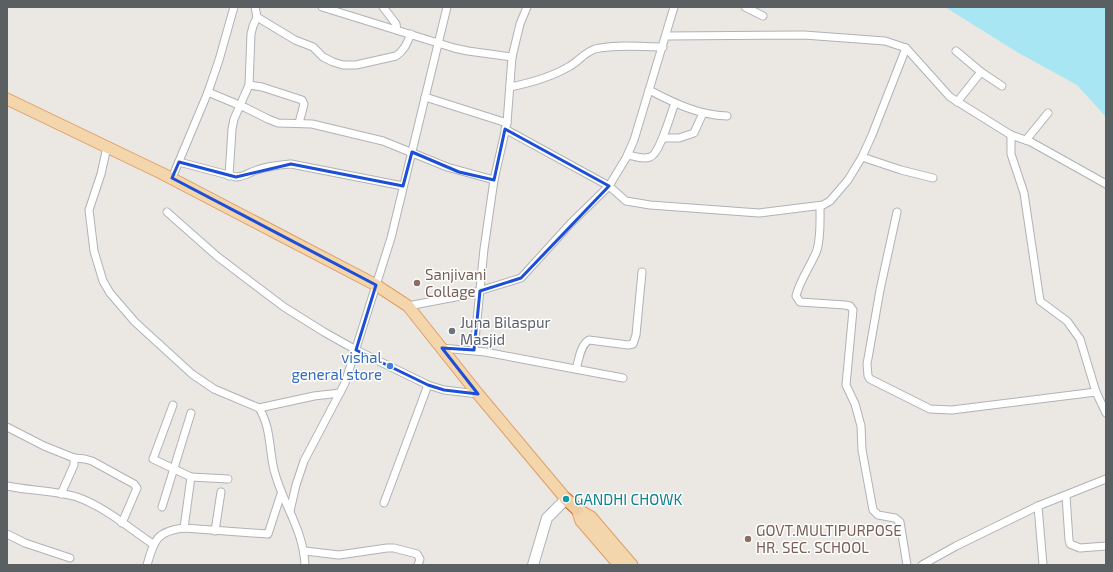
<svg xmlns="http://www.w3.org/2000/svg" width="1113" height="572" viewBox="0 0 1113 572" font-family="'Exo 2',sans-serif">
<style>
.water{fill:#a9e6f4}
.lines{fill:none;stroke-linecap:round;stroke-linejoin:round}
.minor-casing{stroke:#afb3b6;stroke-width:9}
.secondary-casing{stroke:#aeb3b5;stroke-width:12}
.primary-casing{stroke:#df9e67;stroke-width:13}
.trunk-casing{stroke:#d1691b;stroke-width:14}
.minor{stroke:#fff;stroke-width:7}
.secondary{stroke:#fff;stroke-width:10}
.primary{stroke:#f4d6ad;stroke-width:11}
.trunk{stroke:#f2cca1;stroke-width:12}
.marked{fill:none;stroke:#1d4ed8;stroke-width:3;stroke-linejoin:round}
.education-dot{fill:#8d6e63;stroke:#fff;stroke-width:1.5}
.worship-dot{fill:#6b7280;stroke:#fff;stroke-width:1.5}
.shop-dot{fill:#3f7fe0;stroke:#fff;stroke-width:1.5}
.culture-dot{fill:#0f9aa8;stroke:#fff;stroke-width:1.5}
.labels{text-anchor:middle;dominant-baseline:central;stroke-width:3;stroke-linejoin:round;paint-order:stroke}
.education-label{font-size:15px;fill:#785e54;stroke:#fff;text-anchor:start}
.worship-label{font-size:15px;fill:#5b616d;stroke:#fff;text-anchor:start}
.shop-label{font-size:15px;fill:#366cbe;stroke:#fff;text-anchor:end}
.culture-label{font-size:15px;fill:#0d838f;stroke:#fff;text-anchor:start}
</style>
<rect width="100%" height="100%" fill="#ebe7e2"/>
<!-- water -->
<polygon class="water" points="945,7 1106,7 1106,117 1077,85 1017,52"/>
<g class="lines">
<!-- minor casing -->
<g class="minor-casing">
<g id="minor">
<path d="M255 7 257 17 295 40 313 47 323 57 333 62 343 65H356L396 56C404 51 407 43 411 34"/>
<polyline points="322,7 454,48 468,51 512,57"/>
<polyline points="383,7 396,24 397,30"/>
<polyline points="745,7 763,16"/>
<polyline points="666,36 804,35 885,41 906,48 950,97 1011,135 1011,154 1024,193 1040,301 1067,321 1080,339 1096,392 1106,413"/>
<polyline points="956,51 981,72 1002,86"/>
<polyline points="249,85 262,87 302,100 304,104 299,123"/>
<path d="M510 87C530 83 552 77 570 66 579 61 585 52 595 49 615 44 642 47 663 47"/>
<path d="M649 90C674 103 698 115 727 116"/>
<polyline points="208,92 246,108 268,119 278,123 312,124 383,141 447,167 494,180"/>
<polyline points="425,97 507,123"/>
<polyline points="957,102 981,72"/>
<polyline points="505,129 609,186 626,201 650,205 759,213 823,205 830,201 848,180 862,157 872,135 906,48"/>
<polyline points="1011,135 1031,142 1106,184"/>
<polyline points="663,138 679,138 694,133 703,113"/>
<polyline points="1026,140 1048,113"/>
<path d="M107 147 101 174 89 210 94 251 103 281 110 293 135 322 192 374 214 389 259 408C271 427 269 449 274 470 283 505 303 528 305 565"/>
<path d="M628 155C634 156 643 160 650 157 660 154 670 115 675 103"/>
<polyline points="862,157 901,170 933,178"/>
<path d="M179 162 236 177C245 177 249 172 257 170 268 166 280 165 291 164L403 186"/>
<polyline points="229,176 232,129 234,119 249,85 251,34 253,26 257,17"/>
<polyline points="172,178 208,92 219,60 234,7"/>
<path d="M820 206C820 220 821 236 817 250 811 266 800 279 796 296L800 302 845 305 850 306 853 310 846 385 855 404 861 426 862 450 873 510 878 515 895 518 900 522 907 565"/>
<polyline points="167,212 218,257 284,307 324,332 356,350 428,385 444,390 478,394"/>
<polyline points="897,212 880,290 867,364 868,376 870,379 930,409 952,410 1096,392"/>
<polyline points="408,306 466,295 521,278 571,223 609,186 626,158 634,140 674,7"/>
<polyline points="442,348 485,352 623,378"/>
<polyline points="474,350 484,249 494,180 507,123 512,57 520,24 527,7"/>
<path d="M576 369C579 360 580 345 589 340L628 345 633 344 636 335 642 272"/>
<polyline points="173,405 153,459 191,477 184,528"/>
<polyline points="259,408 314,396 340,393"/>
<polyline points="7,427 44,446 74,458 74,465 61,494"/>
<polyline points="74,458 85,459 92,461 134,484 137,488 122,523"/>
<polyline points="191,477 228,479"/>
<path d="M7 486C30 491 54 490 77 497 105 507 129 528 153 544"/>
<polyline points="1066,496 1069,540 1070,544 1080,548 1106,546"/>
<polyline points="384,503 428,385"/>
<polyline points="1038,506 1043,565"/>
<polyline points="162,507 191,413"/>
<polyline points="290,511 296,485 304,461 345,383 391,238 447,7"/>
<polyline points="215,531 221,492"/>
<polyline points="7,534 25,543 70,558"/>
<polyline points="305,551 339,555 387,548 394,548 417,554 420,559 418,565"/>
<path d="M147 565C154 541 156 531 184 528L268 534 281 494"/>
<polyline points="922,565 956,546 1038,506 1106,479"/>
</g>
</g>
<!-- secondary casing -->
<g class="secondary-casing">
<polyline id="secondary" points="533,565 547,518 566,499"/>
</g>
<!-- primary casing -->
<g class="primary-casing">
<g id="primary">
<polyline points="7,99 161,173 376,285 408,306 478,394 566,499"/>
<polyline points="577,509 591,517 632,565"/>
<polyline points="577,509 581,521 619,565"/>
</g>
</g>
<!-- trunk casing -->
<g class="trunk-casing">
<polyline id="trunk" points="566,499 577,509"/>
</g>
<!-- minor -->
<use href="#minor" class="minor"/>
<!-- secondary -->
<use href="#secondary" class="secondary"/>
<!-- primary -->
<use href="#primary" class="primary"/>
<!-- trunk -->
<use href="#trunk" class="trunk"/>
</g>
<!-- marked area -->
<path class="marked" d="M505 129 609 186 521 278 480 291 474 350 442 348 478 394 444 390 428 385 356 350 376 285 172 178 179 162 236 177 291 164 403 186 412 152 459 172 494 180Z"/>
<!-- markers -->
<g class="education-dot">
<circle cx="417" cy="283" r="4"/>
<circle cx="748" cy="539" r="4"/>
</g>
<circle class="worship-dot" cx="452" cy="331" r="4"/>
<circle class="shop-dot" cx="390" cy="366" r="4"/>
<circle class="culture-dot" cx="566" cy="499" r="4"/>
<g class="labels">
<!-- education labels -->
<g class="education-label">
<text x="425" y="274">Sanjivani<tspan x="425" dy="17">Collage</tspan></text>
<text x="756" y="530">GOVT.MULTIPURPOSE<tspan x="756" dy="17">HR. SEC. SCHOOL</tspan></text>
</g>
<!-- worship labels -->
<g class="worship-label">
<text x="460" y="322">Juna Bilaspur<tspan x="460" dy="17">Masjid</tspan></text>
</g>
<!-- shop labels -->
<g class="shop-label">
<text x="382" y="357">vishal<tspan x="382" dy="17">general store</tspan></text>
</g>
<!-- culture labels -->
<g class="culture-label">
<text x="574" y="499">GANDHI CHOWK</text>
</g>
</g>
<!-- border -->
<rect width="1113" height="572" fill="none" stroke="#5a5f61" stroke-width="16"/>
</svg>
